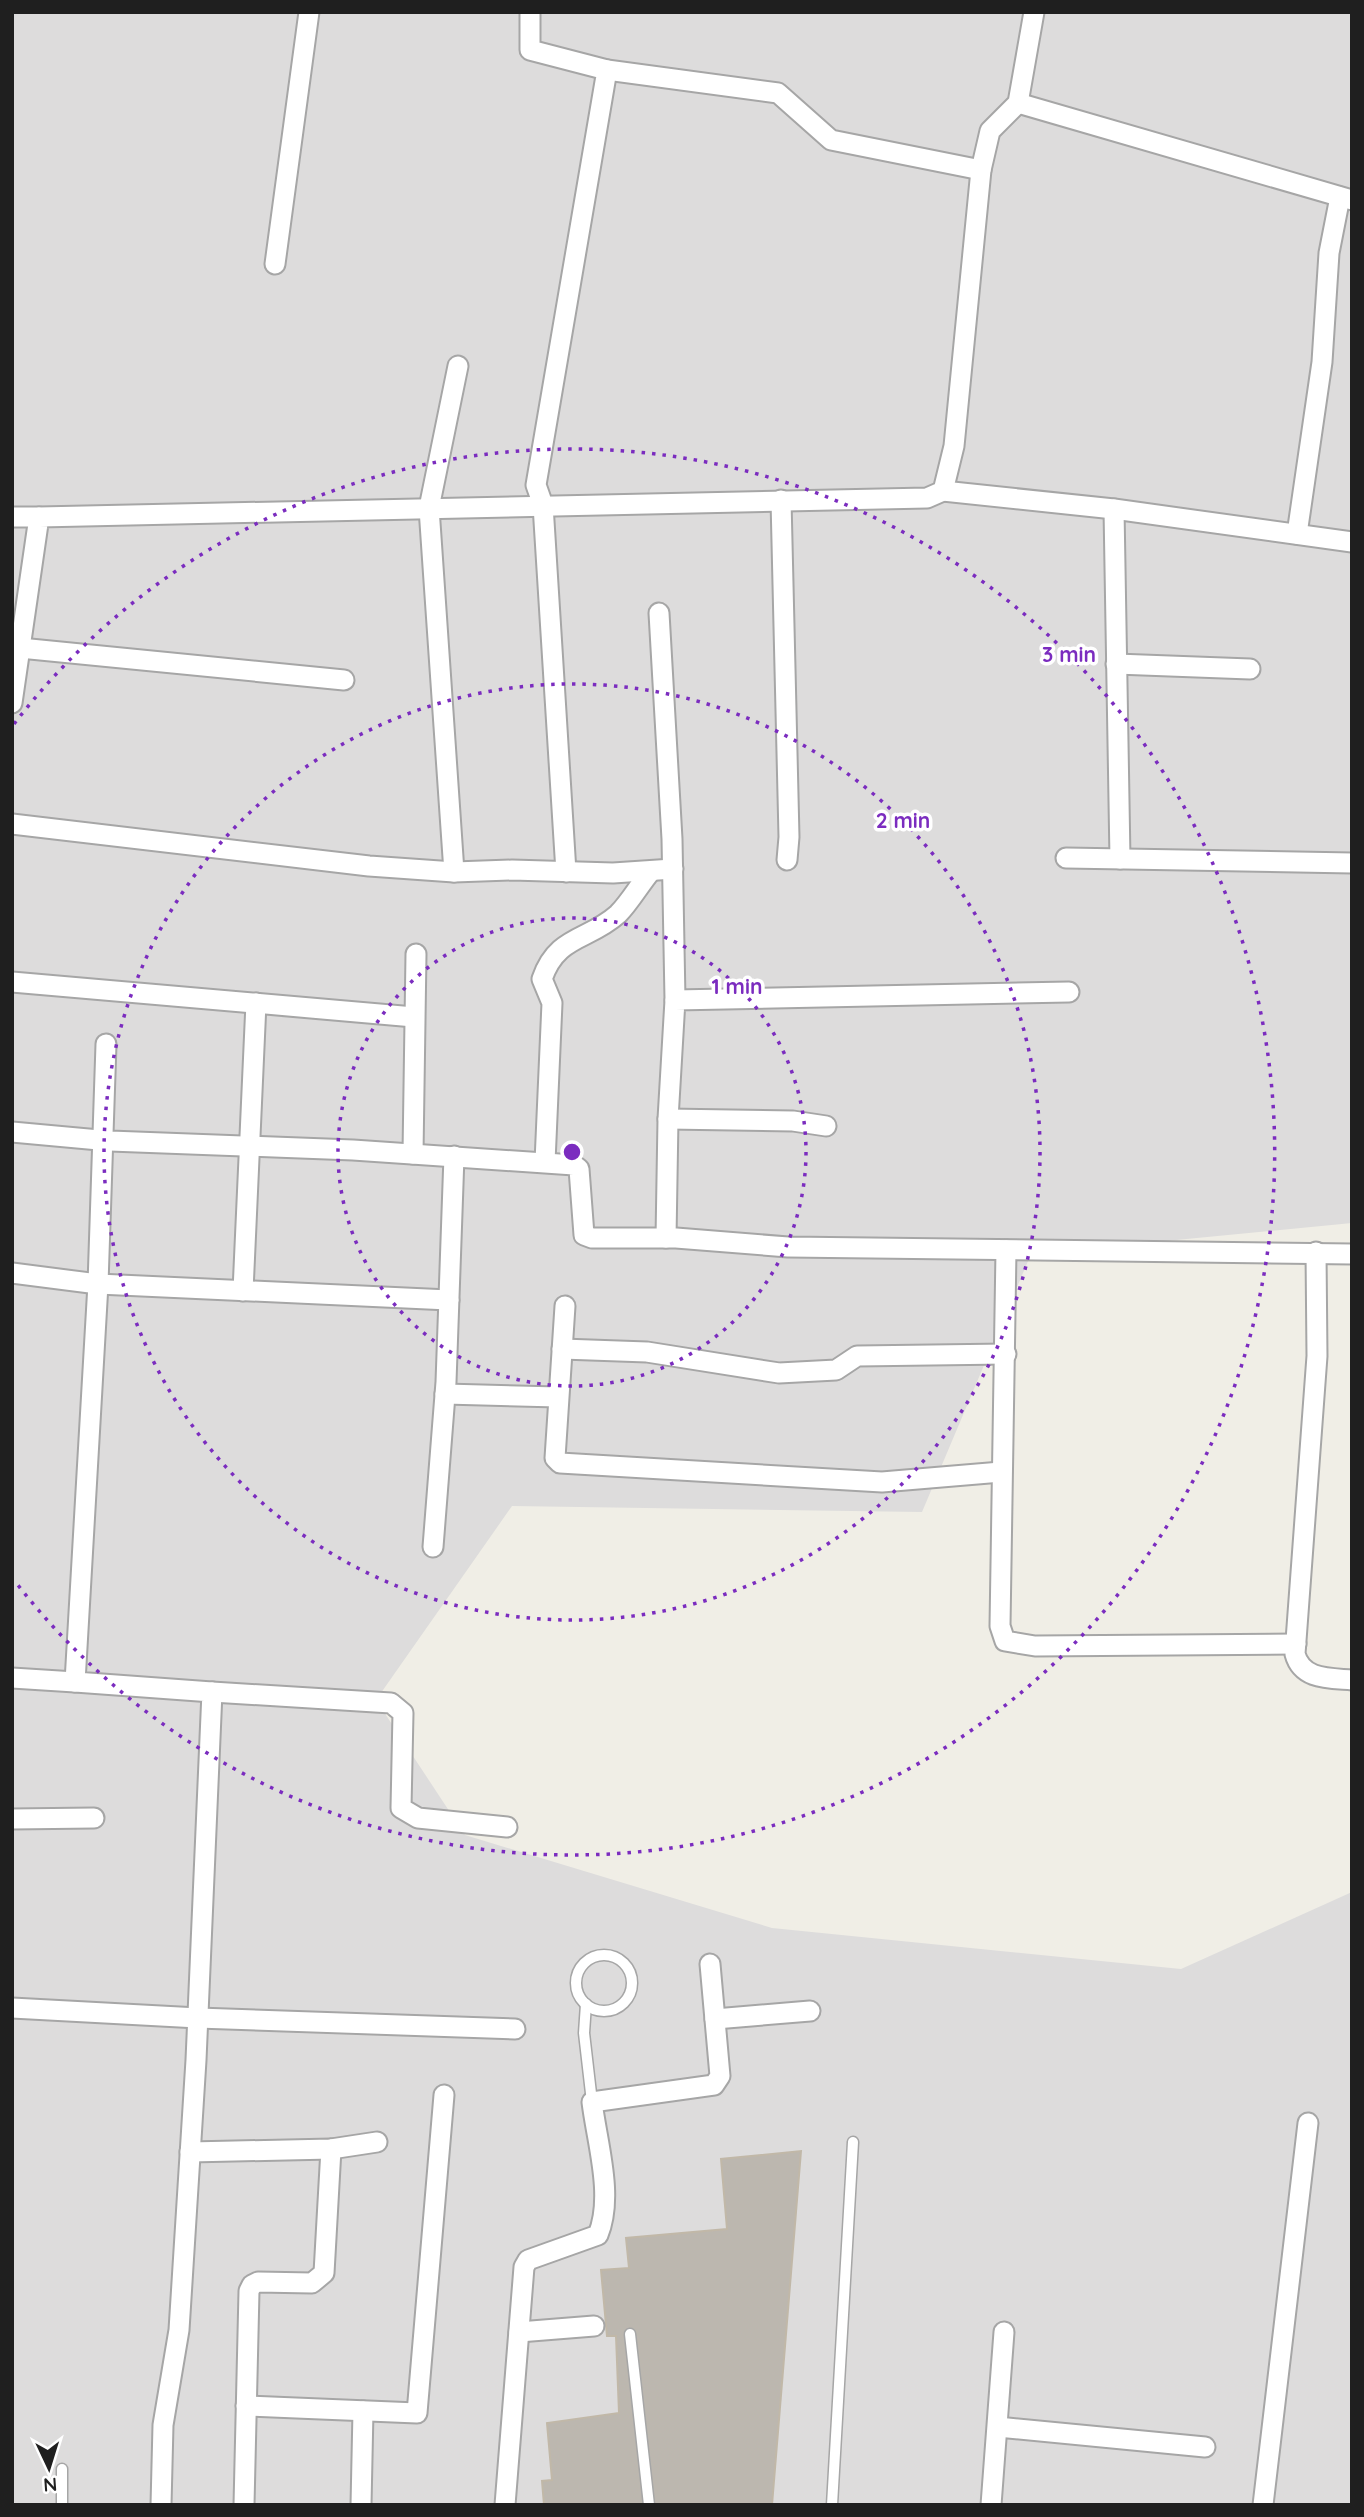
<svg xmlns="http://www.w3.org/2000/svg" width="1364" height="2517" viewBox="0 0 1364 2517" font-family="Quicksand,sans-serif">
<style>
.residential{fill:#dddcdc}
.building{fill:#bcb7af;stroke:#c1b8a8;stroke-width:2}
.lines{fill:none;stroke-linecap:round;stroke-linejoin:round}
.lane-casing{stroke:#a6a6a6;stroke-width:13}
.street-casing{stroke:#a6a6a6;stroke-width:23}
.lane{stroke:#fff;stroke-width:10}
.street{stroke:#fff;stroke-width:19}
.ring{fill:none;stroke:#7b2cbf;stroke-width:3.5;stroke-dasharray:3.5 7}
.centre{fill:#7b2cbf;stroke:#fff;stroke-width:3.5}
.ring-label{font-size:21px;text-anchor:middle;font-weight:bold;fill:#7b2cbf;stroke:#fff;stroke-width:7;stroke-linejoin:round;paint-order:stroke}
</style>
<rect width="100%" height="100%" fill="#f0eee6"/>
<!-- residential -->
<polygon class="residential" points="12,12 1352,12 1352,1223 1031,1254 922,1512 512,1506 376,1700 465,1835 772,1928 1181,1969 1352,1892 1352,2505 12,2505"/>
<!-- building -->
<polygon class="building" points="801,2151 772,2505 544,2505 542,2481 552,2480 547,2423 619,2413 616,2336 607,2336 601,2270 629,2268 626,2238 727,2229 721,2159"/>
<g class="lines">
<!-- lane casing -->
<g class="lane-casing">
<g id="lane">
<circle cx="604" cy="1983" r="28"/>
<polyline points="586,2004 584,2033 592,2102"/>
<polyline points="630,2334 649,2505"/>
<polyline points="62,2469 62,2505"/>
<polyline points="832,2505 853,2142"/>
</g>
</g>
<!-- street casing -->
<g class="street-casing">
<g id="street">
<polyline points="530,12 530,50 607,70 536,485 543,505 566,872"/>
<polyline points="607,70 778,93 831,140 981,170"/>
<polyline points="1018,103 1352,200"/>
<polyline points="275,264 309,12"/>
<polyline points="943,491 1114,509 1352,542"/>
<polyline points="781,500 789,837 787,860"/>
<polyline points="1114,509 1120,859"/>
<polyline points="12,517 39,517"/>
<polyline points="1297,534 1322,362 1329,253 1340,197"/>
<polyline points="659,613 672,839 675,1000"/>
<polyline points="20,648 344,680"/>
<polyline points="1116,664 1250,669"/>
<polyline points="12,703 39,517 927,498 943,491 954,446 981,170 990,131 1018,103 1034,12"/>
<polyline points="12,824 369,866 454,872 512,870 613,873 673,869"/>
<polyline points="1066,858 1352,863"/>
<polyline points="454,872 429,508 458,366"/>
<polyline points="12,982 414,1017"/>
<polyline points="106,1044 98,1284 75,1682 212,1692 196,2060 179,2330 163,2425 161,2505"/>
<polyline points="668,1119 793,1121 826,1126"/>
<polyline points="12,1132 110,1141 353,1150 574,1165 579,1169 584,1235 592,1238 676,1238 788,1247 1352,1254"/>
<polyline points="413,1154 416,954"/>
<path d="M545 1162 552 1003 542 979C557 935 588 941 618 914 630 902 640 884 651 871"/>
<polyline points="666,1238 668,1119 675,1000 1069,992"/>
<polyline points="1006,1250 1000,1626 1005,1641 1035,1646 1296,1644"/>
<path d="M1316 1252 1317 1356 1295 1654C1302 1680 1329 1678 1352 1680"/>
<polyline points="12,1273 98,1284 449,1300"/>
<polyline points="243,1291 256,1003"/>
<polyline points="565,1306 555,1458 560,1463 882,1482 1001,1472"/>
<polyline points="562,1349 647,1352 779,1373 836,1370 857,1356 1006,1354"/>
<polyline points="445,1394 558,1397"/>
<polyline points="433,1547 446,1382 454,1156"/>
<polyline points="12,1678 75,1682"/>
<polyline points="212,1692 391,1703 403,1713 401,1808 418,1818 507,1827"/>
<polyline points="12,1819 94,1818"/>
<polyline points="12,2008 198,2018 515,2029"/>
<polyline points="715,2019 810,2011"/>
<polyline points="190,2152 331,2149 377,2142"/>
<polyline points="519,2332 594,2326"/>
<polyline points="246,2406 417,2413 444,2095"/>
<polyline points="998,2427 1205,2447"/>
<polyline points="244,2505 249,2291 252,2285 258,2282 312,2283 324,2273 331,2149"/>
<polyline points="361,2505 363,2411"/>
<path d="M505 2505 524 2267 528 2260 598 2235C614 2196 597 2143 592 2102L714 2085 720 2076 710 1964"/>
<polyline points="991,2505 1004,2332"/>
<polyline points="1263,2505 1308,2123"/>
</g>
</g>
<!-- lane -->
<use href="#lane" class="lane"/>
<!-- street -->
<use href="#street" class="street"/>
</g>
<!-- distance rings -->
<g class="ring">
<circle cx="572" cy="1152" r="234"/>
<circle cx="572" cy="1152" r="468"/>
<path d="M14 724A703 703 0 1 1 14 1580"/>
</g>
<circle cx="572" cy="1152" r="10" class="centre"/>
<g class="ring-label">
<text x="1069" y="662">3 min</text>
<text x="903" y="828">2 min</text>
<text x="737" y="994">1 min</text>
</g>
<!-- border -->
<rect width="1364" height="2517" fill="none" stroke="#1f1f1f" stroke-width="28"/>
<!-- north arrow -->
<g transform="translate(49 2468) rotate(176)" stroke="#ffffff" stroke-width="5" paint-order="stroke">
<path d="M0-5L12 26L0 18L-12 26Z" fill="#1f1f1f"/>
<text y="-10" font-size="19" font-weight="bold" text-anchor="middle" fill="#1f1f1f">N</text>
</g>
</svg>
